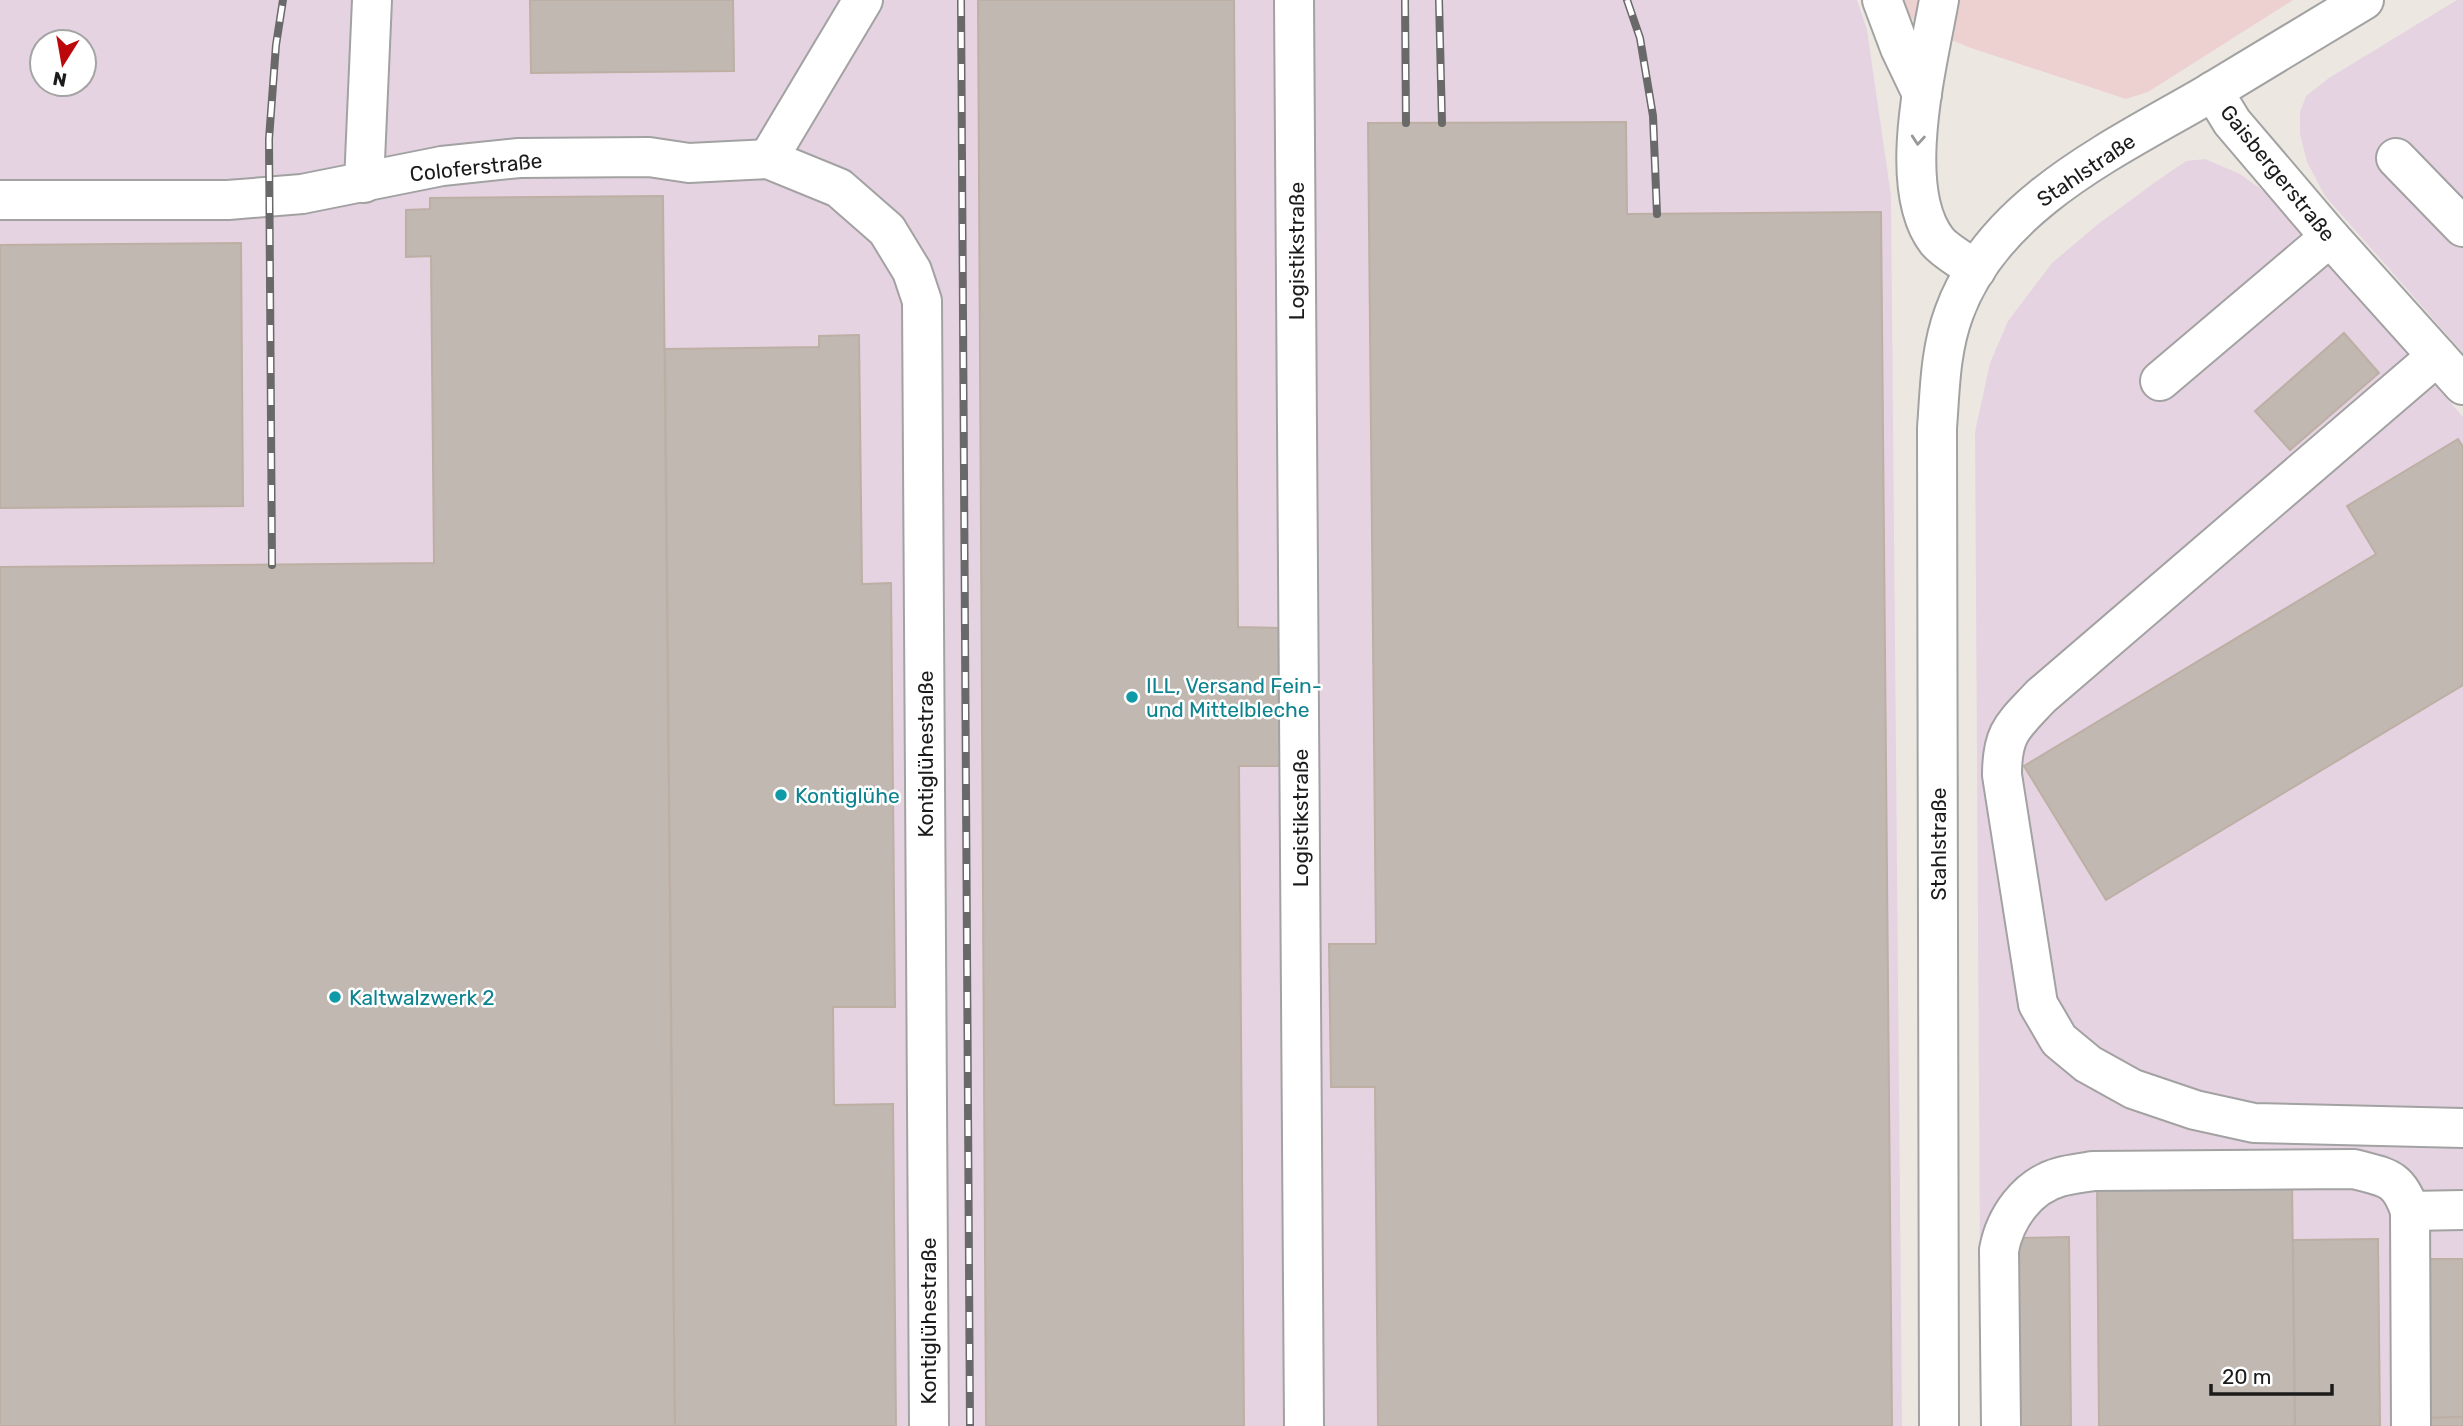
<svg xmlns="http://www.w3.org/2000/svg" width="2463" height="1426" viewBox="0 0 2463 1426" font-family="Rubik,sans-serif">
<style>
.commercial{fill:#edd1d0}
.industrial{fill:#e5d3e2;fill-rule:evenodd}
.building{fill:#c0b8b1;stroke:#bdafa4;stroke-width:2}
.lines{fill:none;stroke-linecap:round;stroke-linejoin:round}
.minor-casing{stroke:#a2a2a2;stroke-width:42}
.minor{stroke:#fff;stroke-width:38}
.rail-casing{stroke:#696969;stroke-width:8}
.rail{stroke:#fff;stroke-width:5;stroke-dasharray:16;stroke-linecap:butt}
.oneway{stroke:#989898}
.culture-dot{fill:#0f9aa8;stroke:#fff;stroke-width:2.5}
.labels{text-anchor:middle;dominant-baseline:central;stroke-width:5;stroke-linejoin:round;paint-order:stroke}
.street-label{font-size:21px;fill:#1b1b1b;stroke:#fff}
.culture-label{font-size:21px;fill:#0d838f;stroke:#fff;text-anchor:start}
</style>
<rect width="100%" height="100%" fill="#ece8e1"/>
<!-- commercial -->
<polygon class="commercial" points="1901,0 2293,0 2148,92 2126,99 1968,47 1928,30 1912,19"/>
<!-- industrial -->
<g class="industrial">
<path d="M0 0H1857L1867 30 1891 196 1902 1426H0ZM42 42H84V84H42Z"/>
<polygon points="2457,0 2463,0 2463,353 2325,196 2307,162 2300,134 2300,112 2306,96 2329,78"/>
<polygon points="2205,159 2240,174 2270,196 2463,417 2463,1426 1981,1426 1975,432 1990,363 2008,321 2052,263 2097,225 2154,183 2186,161"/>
</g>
<!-- building -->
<g class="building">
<polygon points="530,0 733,0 734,71 531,73"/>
<polygon points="978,0 1234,0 1238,627 1283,628 1284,766 1239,766 1244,1426 986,1426"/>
<polygon points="1626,122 1627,214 1881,212 1892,1426 1378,1426 1375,1087 1331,1087 1329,944 1376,944 1368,123"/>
<polygon points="663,196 675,1426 0,1426 0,567 434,563 431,256 406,257 406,210 430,209 430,198"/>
<polygon points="241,243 243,506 0,508 0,245"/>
<polygon points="2344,333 2379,373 2290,450 2255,411"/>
<polygon points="859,335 862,584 891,583 895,1007 833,1007 834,1105 893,1104 896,1426 675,1426 665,349 819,347 819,336"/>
<polygon points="2458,439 2463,447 2463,685 2106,900 2024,766 2376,554 2347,506"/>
<polygon points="2292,1182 2295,1426 2099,1426 2097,1184"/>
<polygon points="2069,1237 2071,1426 2017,1426 2015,1238"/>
<polygon points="2378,1239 2380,1426 2295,1426 2293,1240"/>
<polygon points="2425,1259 2463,1259 2463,1417 2427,1418"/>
<polygon points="2463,1417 2463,1426 2427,1426 2427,1418"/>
</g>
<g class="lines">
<!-- minor casing -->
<g class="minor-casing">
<g id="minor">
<polyline points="1294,0 1304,1426"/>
<polyline points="1882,0 1900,48 1922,94"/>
<path d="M1939 0C1928 63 1895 187 1937 241 1946 252 1964 261 1976 270"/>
<polyline points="2213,91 2232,122 2330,237 2463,385"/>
<polyline points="2396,158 2463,227"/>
<polyline points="768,159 863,0"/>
<polyline points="364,183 372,0"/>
<polyline points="0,200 228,200 302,194 442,166 519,158 649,157 689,163 768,159 839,188 887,230 912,271 922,301 929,1426"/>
<path d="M2437 356 2041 696C2013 726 2002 732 2002 775L2038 1004 2059 1040 2088 1064 2133 1089 2195 1110 2254 1123 2463 1128"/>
<polyline points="2160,381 2330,237"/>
<polyline points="2410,1211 2463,1210"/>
<path d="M1939 1426 1937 428C1940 389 1940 351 1954 313 1993 205 2112 150 2205 96 2258 64 2311 32 2364 0"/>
<path d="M2001 1426 1999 1250C2005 1218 2027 1186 2060 1177 2071 1174 2082 1173 2093 1171L2354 1169C2386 1178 2398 1176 2410 1211L2411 1426"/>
</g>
</g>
<!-- minor -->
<use href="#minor" class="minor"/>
<!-- rail casing -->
<g class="rail-casing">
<g id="rail">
<polyline points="961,0 970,1426"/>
<polyline points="1405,0 1406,123"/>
<polyline points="1439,0 1442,123"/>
<polyline points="1627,0 1640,38 1653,116 1657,214"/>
<polyline points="272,565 269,139 276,45 283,0"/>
</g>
</g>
<!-- rail -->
<use href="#rail" class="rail"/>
</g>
<!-- one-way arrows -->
<defs><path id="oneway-chevron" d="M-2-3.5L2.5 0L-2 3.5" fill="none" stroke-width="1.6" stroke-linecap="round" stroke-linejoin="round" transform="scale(1.75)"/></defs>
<use class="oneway" href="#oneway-chevron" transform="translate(1918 140) rotate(95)"/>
<!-- markers -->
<g class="culture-dot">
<circle cx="1132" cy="697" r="7"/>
<circle cx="781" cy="795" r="7"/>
<circle cx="335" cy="997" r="7"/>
</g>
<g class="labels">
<!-- street labels -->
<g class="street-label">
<text transform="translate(476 167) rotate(-6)">Coloferstraße</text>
<text transform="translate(2086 170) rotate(-34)">Stahlstraße</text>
<text transform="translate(2278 173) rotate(51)">Gaisbergerstraße</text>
<text transform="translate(1296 251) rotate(-90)">Logistikstraße</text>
<text transform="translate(925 754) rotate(-90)">Kontiglühestraße</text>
<text transform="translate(1300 818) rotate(-90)">Logistikstraße</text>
<text transform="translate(1938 844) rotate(-90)">Stahlstraße</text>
<text transform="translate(928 1321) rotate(-90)">Kontiglühestraße</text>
</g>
<!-- culture labels -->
<g class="culture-label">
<text x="1146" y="685">ILL, Versand Fein-<tspan x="1146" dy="24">und Mittelbleche</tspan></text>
<text x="795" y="795">Kontiglühe</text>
<text x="349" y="997">Kaltwalzwerk 2</text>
</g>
</g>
<!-- north arrow -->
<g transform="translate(63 63) rotate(191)"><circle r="33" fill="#ffffff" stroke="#a4a4a4" stroke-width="2"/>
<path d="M0-5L12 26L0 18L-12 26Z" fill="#bd080b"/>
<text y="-10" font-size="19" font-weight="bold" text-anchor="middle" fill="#1b1b1b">N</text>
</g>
<!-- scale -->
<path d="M2211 1384v10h121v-10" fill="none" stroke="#1b1b1b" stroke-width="3.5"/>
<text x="2222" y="1384" font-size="21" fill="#1b1b1b" stroke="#ffffff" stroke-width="5" paint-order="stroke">20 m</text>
</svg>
